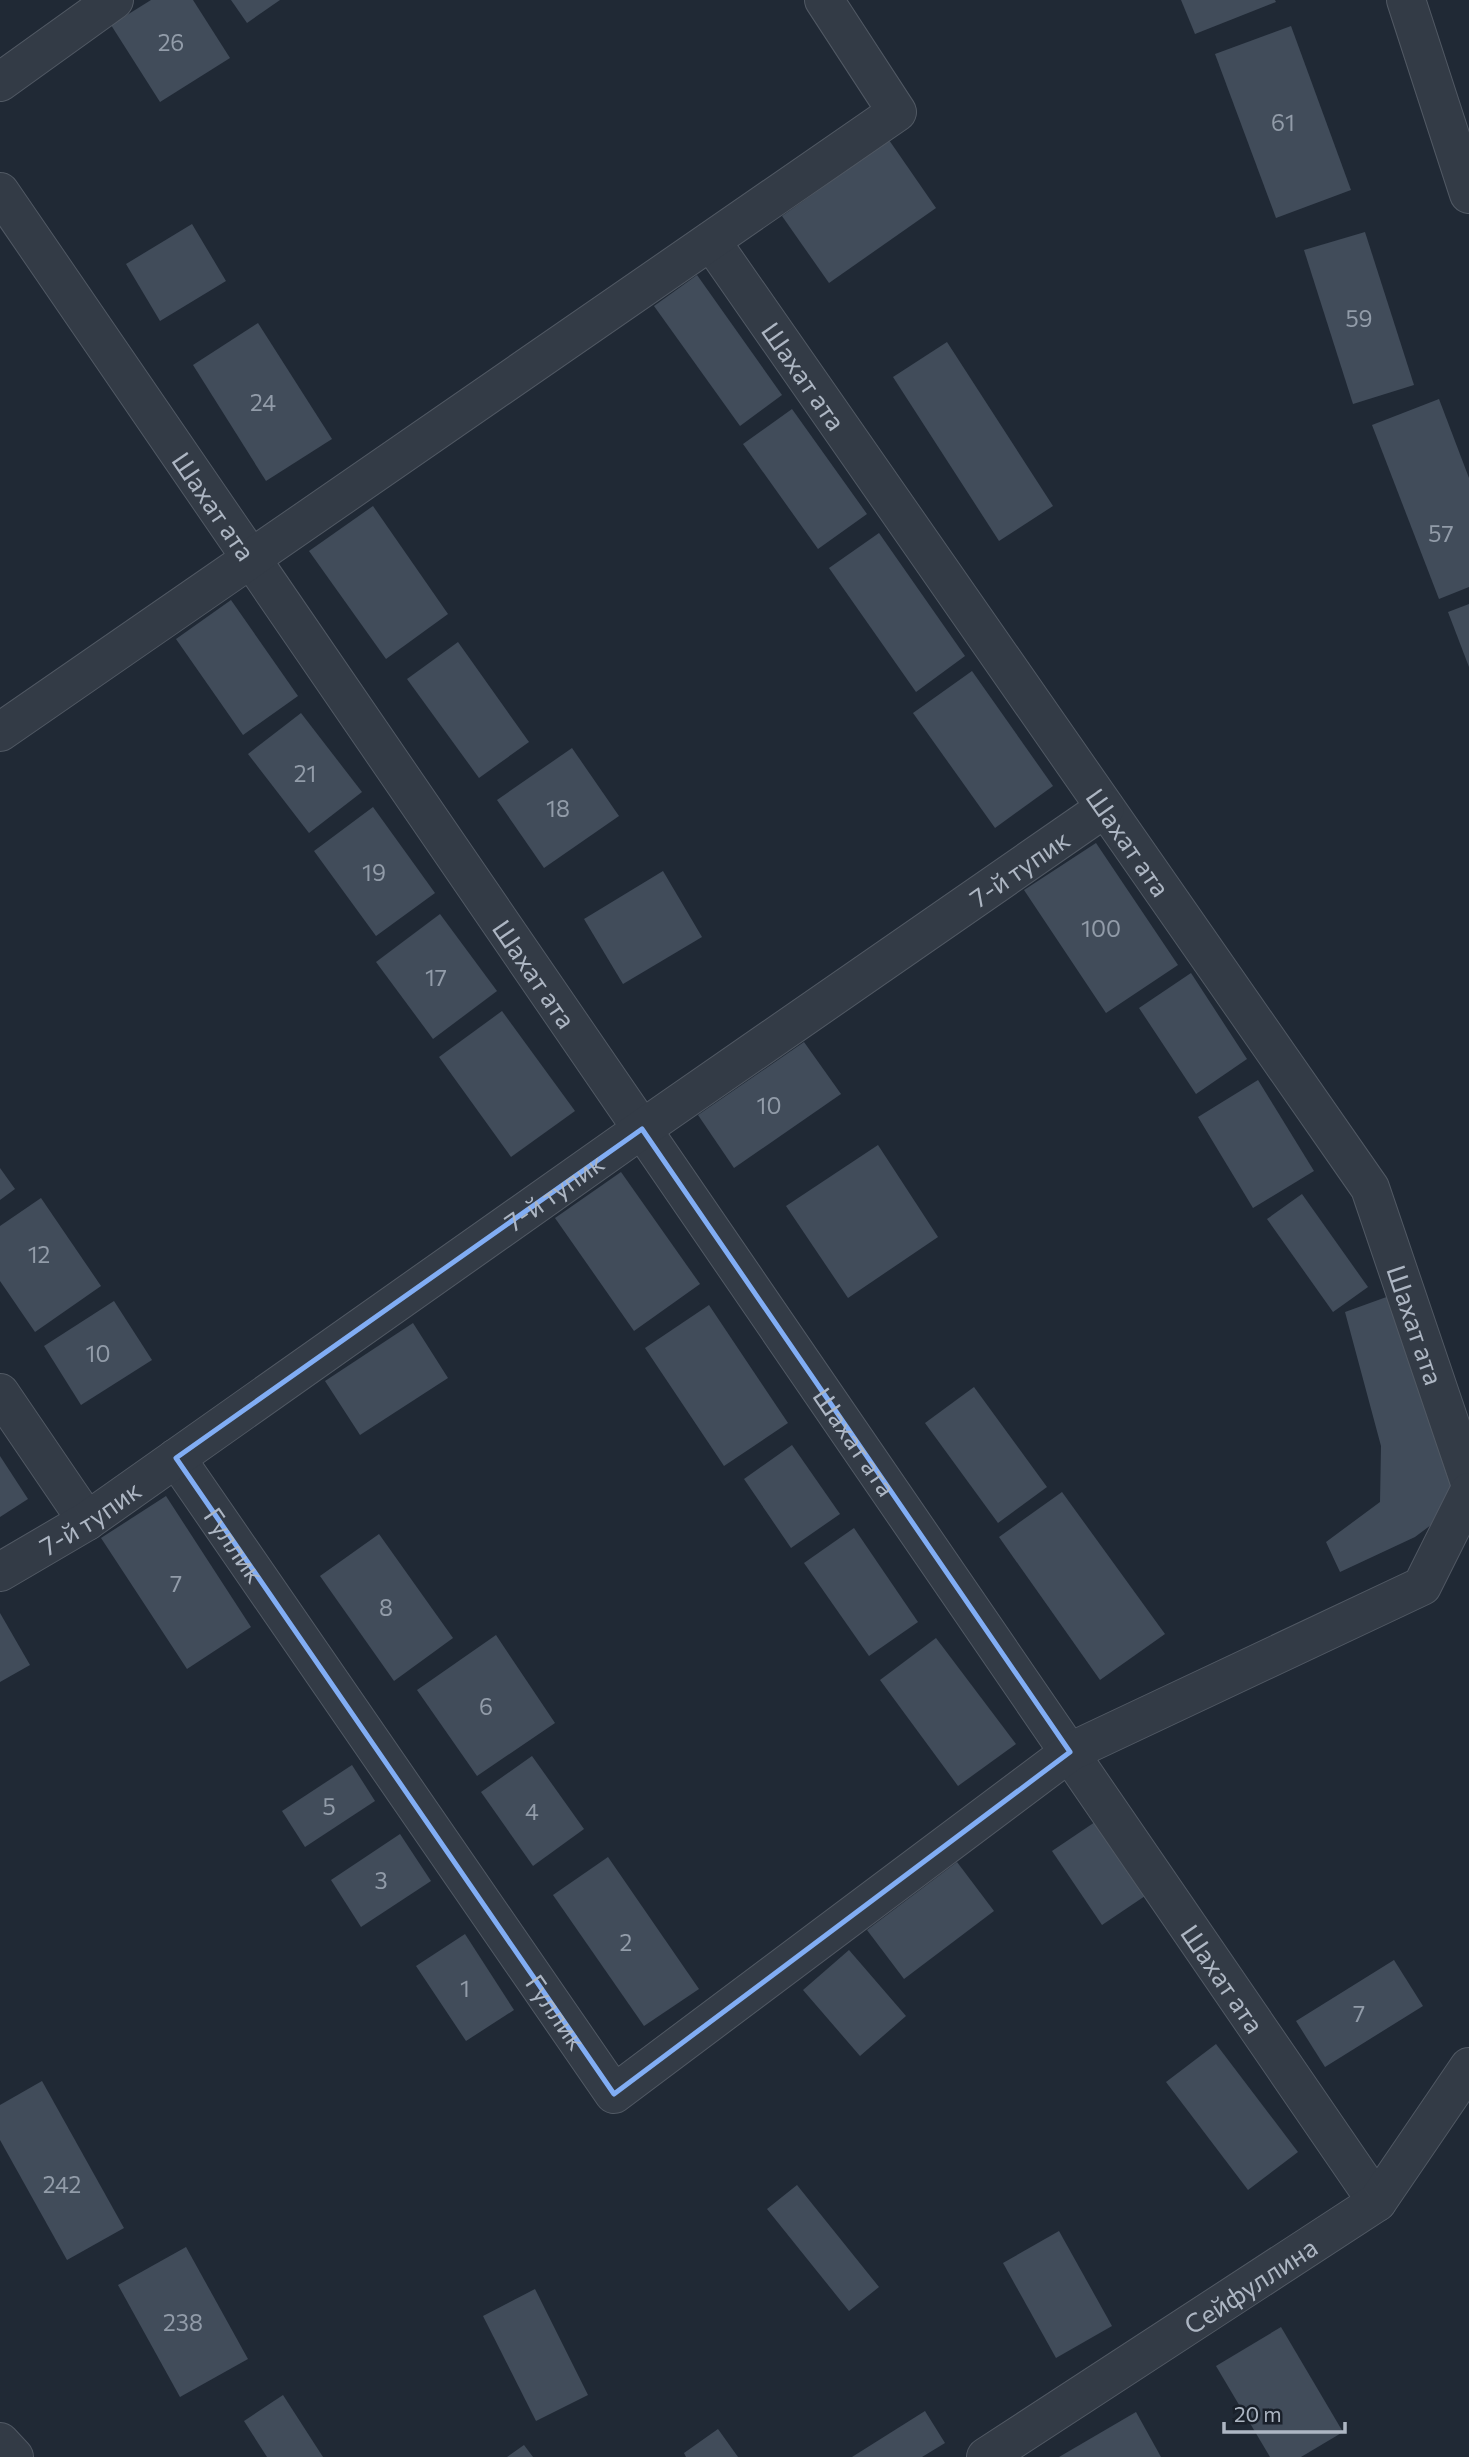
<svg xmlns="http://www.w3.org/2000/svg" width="1469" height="2457" viewBox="0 0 1469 2457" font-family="Commissioner,sans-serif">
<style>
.building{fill:#414c5a}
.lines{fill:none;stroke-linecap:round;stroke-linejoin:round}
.minor-casing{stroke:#515964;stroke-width:40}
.minor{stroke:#333b46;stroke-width:38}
.marked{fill:none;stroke:#81adf4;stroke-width:5;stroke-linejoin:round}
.labels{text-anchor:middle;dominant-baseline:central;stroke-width:5;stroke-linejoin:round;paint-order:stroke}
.number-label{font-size:23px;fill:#929ca9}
.street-label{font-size:26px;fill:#adb6c3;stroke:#19202a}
</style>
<rect width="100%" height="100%" fill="#202935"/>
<!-- building -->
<g class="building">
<polygon points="151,0 193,0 230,58 160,102 111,25"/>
<polygon points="231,0 280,0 247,23"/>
<polygon points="1181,0 1275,0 1276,2 1195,34"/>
<polygon points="1291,26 1351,190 1276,218 1215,54"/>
<polygon points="889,140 936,208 829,283 782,216"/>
<polygon points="192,224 226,281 160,321 126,264"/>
<polygon points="1365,232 1414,385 1353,404 1304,250"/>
<polygon points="697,275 782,395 740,426 654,306"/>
<polygon points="258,323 332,439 266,481 193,365"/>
<polygon points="947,342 1053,506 999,541 893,377"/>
<polygon points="1439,399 1469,478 1469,587 1439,599 1372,425"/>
<polygon points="792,409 867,514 818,549 743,444"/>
<polygon points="373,506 448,614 386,659 309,551"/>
<polygon points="879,533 965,656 916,692 829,568"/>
<polygon points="231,600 298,696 243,735 176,639"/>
<polygon points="1469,604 1469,667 1448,612"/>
<polygon points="458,642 529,742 479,778 407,679"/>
<polygon points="972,671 1053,786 995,828 913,713"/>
<polygon points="301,713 362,792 309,833 248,754"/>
<polygon points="572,748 619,816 544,868 497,800"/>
<polygon points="373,807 435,893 376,936 314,851"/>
<polygon points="1096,843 1178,965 1106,1013 1024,890"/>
<polygon points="663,871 702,937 623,984 584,919"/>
<polygon points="440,914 497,991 433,1039 376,962"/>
<polygon points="1191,973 1247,1059 1196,1094 1139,1008"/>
<polygon points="502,1011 575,1111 511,1157 439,1057"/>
<polygon points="804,1042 841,1094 734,1168 698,1115"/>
<polygon points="1258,1080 1314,1171 1253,1208 1198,1117"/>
<polygon points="878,1145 938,1237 848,1298 786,1206"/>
<polygon points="0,1168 15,1189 0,1200"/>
<polygon points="621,1172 700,1284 634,1331 555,1218"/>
<polygon points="1302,1194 1368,1287 1333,1312 1267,1219"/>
<polygon points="41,1198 101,1286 35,1332 0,1281 0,1226"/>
<polygon points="1392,1295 1457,1486 1443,1516 1415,1537 1340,1572 1326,1542 1380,1502 1381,1446 1345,1312"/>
<polygon points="114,1301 152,1360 81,1405 44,1346"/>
<polygon points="709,1305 788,1423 724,1466 645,1348"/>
<polygon points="413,1323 448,1378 360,1435 325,1381"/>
<polygon points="974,1387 1047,1487 998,1523 925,1423"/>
<polygon points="792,1445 840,1514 791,1548 744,1479"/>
<polygon points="0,1456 28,1499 0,1517"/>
<polygon points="1062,1492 1165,1634 1100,1680 999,1537"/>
<polygon points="166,1496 251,1627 187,1669 101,1538"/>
<polygon points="854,1528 918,1622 869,1656 804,1563"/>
<polygon points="379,1534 453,1638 394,1681 320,1576"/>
<polygon points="0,1613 30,1665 0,1682"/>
<polygon points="496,1635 555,1723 477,1776 417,1690"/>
<polygon points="936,1638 1016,1744 958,1786 880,1680"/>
<polygon points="532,1756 584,1829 533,1866 481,1792"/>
<polygon points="352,1765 375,1801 305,1847 282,1811"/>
<polygon points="1095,1822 1145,1896 1102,1925 1052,1851"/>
<polygon points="400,1834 431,1881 361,1927 331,1880"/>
<polygon points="608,1857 699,1989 644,2026 553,1895"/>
<polygon points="957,1862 994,1911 904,1979 867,1930"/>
<polygon points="465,1934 514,2010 466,2041 416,1966"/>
<polygon points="849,1950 906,2016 860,2056 803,1990"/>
<polygon points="1394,1960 1423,2006 1325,2067 1296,2021"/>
<polygon points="1216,2044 1298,2152 1248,2190 1166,2082"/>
<polygon points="42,2081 124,2228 67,2260 0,2140 0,2105"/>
<polygon points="797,2185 879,2287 849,2311 767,2209"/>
<polygon points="1059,2231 1112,2326 1056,2358 1003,2263"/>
<polygon points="186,2247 248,2359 180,2397 118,2285"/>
<polygon points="535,2289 588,2395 536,2421 483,2316"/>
<polygon points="1281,2327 1343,2432 1301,2457 1270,2457 1216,2366"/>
<polygon points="283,2395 323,2457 267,2457 244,2421"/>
<polygon points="925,2411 945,2443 922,2457 852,2457"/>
<polygon points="1136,2412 1161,2457 1059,2457"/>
<polygon points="718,2429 738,2457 686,2457 684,2453"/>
<polygon points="524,2445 533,2457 507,2457"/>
</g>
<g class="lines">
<!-- minor casing -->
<g class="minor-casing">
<g id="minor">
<polyline points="1406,0 1469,194"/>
<polyline points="0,82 114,0"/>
<path id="s1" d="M0 192 1377 2202"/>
<path id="s2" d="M711 241 1370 1188 1469 1480"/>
<polyline points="0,732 897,112 824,0"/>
<polyline points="0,1393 87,1521"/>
<path id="s3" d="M176 1458 614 2094 1070 1752 1422 1586 1469 1492"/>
<path id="s4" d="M0 1572 87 1521 642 1129 1105 808"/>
<polyline points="0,2442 14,2457"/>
<path id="s5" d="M986 2457 1377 2202 1469 2067"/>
</g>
</g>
<!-- minor -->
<use href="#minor" class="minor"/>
</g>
<!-- marked area -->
<path class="marked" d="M642 1129 1070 1752 614 2094 176 1458Z"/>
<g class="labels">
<!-- number labels -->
<g class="number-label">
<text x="171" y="42">26</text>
<text x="1283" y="122">61</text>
<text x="1359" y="318">59</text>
<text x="263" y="402">24</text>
<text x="1441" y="533">57</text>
<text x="305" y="773">21</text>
<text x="558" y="808">18</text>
<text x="374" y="872">19</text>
<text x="1101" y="928">100</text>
<text x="436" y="977">17</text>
<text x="769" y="1105">10</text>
<text x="39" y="1254">12</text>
<text x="98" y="1353">10</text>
<text x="176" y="1583">7</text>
<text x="386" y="1607">8</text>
<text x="486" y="1706">6</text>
<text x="329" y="1806">5</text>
<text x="532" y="1811">4</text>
<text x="381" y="1880">3</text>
<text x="626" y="1942">2</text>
<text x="465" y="1988">1</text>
<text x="1359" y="2013">7</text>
<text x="62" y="2184">242</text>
<text x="183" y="2322">238</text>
</g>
<!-- street labels -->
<g class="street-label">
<text stroke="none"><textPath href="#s2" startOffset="164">Шахат ата</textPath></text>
<text stroke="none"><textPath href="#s1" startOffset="380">Шахат ата</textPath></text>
<text stroke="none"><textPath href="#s2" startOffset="732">Шахат ата</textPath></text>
<text stroke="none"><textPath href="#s4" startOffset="1239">7-й тупик</textPath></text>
<text stroke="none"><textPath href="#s1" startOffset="947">Шахат ата</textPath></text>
<text stroke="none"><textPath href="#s4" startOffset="672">7-й тупик</textPath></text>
<text stroke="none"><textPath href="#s2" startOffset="1298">Шахат ата</textPath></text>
<text stroke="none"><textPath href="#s1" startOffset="1514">Шахат ата</textPath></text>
<text stroke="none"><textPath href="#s4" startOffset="105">7-й тупик</textPath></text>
<text stroke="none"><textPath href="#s3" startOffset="105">Гуллик</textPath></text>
<text stroke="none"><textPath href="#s1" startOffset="2165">Шахат ата</textPath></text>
<text stroke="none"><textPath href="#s3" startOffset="672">Гуллик</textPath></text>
<text stroke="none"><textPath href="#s5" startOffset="315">Сейфуллина</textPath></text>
</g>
</g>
<!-- scale -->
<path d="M1224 2422v10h121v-10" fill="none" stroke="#adb6c3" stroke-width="3.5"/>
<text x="1234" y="2422" font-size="21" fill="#adb6c3" stroke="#19202a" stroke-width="5" paint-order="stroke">20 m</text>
</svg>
